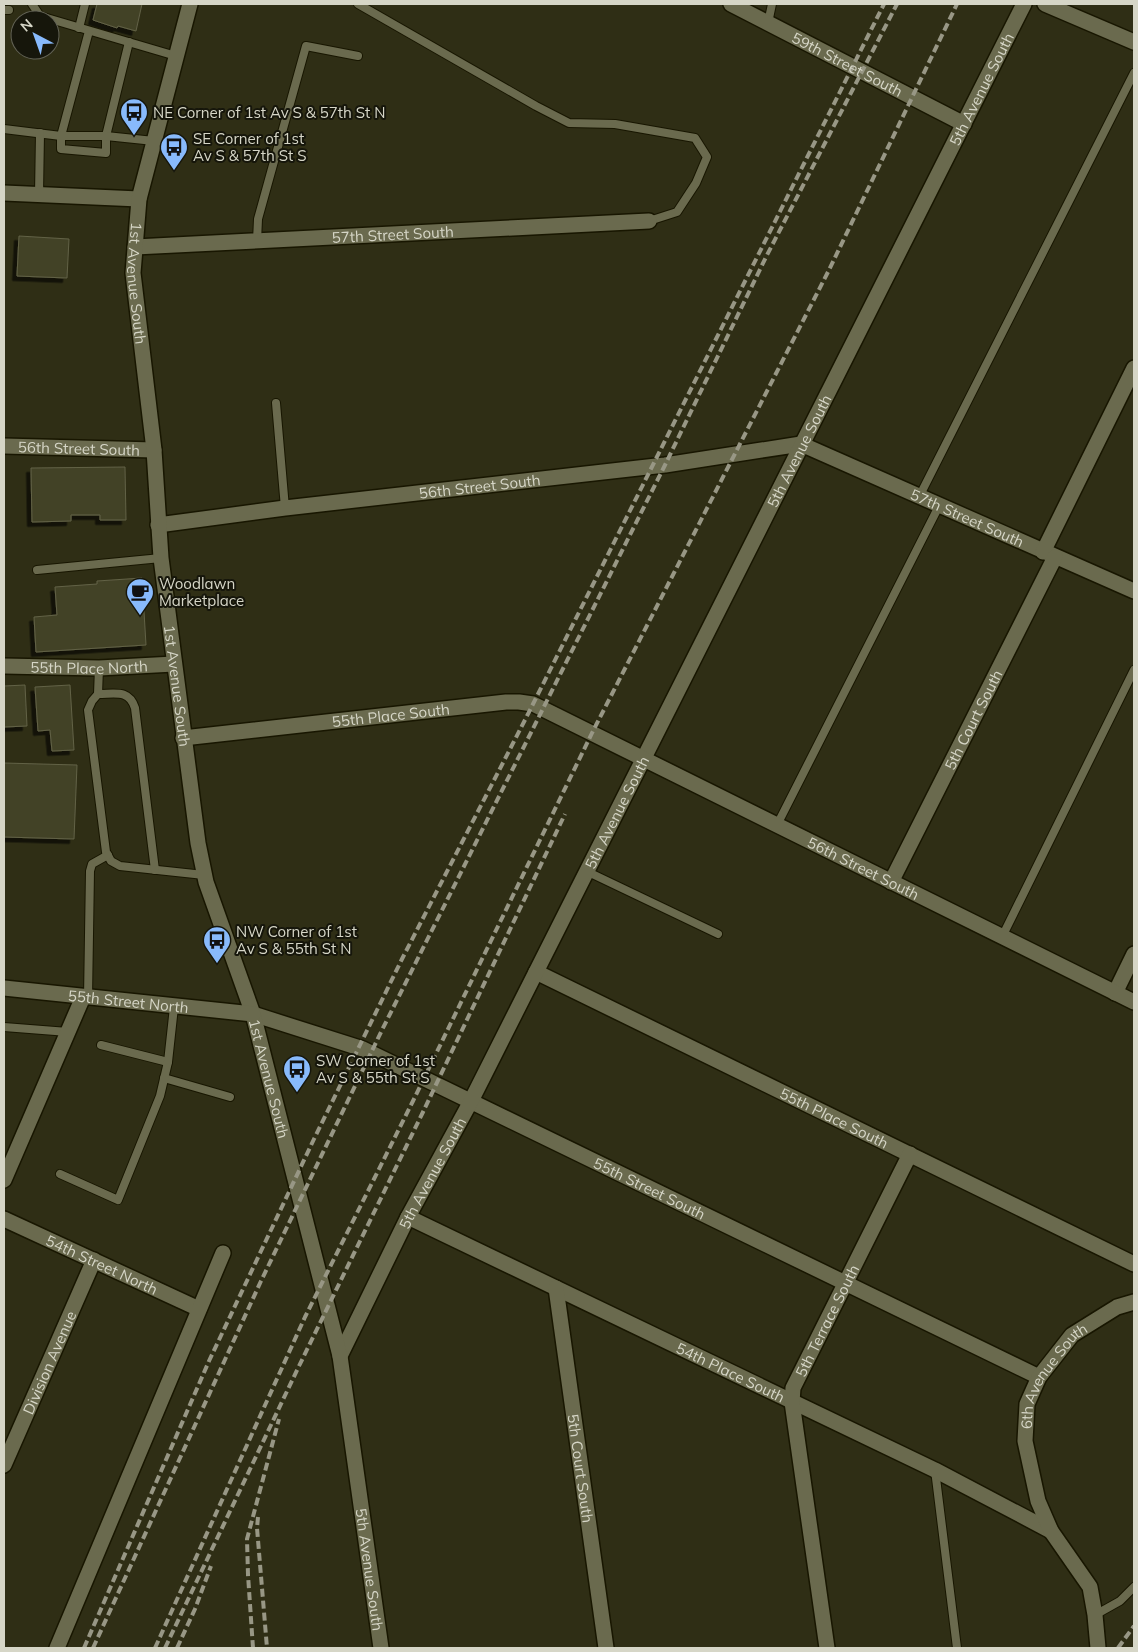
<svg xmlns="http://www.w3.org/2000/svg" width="1138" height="1652" viewBox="0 0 1138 1652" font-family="Mulish,sans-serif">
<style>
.building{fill:#434228;stroke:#626246;filter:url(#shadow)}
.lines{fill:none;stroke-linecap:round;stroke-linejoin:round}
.service-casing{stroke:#181600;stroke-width:10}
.minor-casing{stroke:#181600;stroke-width:18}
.tertiary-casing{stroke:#181600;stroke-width:18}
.service{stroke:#6a6a4e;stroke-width:8}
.minor{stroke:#6a6a4e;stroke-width:15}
.tertiary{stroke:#6a6a4e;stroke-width:15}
.rail{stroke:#989785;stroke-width:4;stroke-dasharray:8 4;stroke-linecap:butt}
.labels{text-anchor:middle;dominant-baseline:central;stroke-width:4;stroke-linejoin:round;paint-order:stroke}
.street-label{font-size:15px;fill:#d6d6c7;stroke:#16160b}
.poi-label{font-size:15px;fill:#d6d6c7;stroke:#16160b;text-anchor:start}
</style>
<defs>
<filter id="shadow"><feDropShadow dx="-4.5" dy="4.5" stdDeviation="0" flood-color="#0009"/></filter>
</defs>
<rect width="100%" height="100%" fill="#2f2e15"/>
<!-- building -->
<g class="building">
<polygon points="97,4 142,4 136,31 118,26 117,28 93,20"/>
<polygon points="19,236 69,239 67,278 17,276"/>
<polygon points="125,467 126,520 100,520 100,515 71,515 71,521 32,522 31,468"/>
<polygon points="142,578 146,645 36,652 34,617 57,615 55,587 97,584 97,581"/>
<polygon points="25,685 27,726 4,727 4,686"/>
<polygon points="70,685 74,750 52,751 50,730 38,731 35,687"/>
<polygon points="4,763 77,765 74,839 4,837"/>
</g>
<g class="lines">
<!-- service casing -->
<g class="service-casing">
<g id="service">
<polyline points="32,4 40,16 176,56"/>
<polyline points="358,4 536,106 569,123 615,124 695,138 707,157 696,183 677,212 649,221"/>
<polyline points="4,10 9,10"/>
<polyline points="768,23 772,4"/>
<polyline points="79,28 85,4"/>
<polyline points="89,31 61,136 61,149 106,153 106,136 129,42"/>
<polyline points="4,129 61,136 106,136 154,141"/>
<polyline points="39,194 40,133"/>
<polyline points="257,241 258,219 306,46 358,56"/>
<polyline points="276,403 285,508"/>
<polyline points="919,497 1134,73"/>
<polyline points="37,570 161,558"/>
<polyline points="99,668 98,694 92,701 88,710 106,852 111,861 120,866 204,875"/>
<path d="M98 694C115 694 129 689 135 708L155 870"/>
<polyline points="777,825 939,506"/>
<polyline points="586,871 718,934"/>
<polyline points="1002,937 1134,670"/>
<polyline points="88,998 90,871 92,864 108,855"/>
<polyline points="4,1027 68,1032"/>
<polyline points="101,1045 168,1062"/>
<polyline points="164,1078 230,1097"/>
<polyline points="60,1174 118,1200 160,1096 168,1062 174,1007"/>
<polyline points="935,1470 957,1648"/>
<polyline points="1095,1615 1120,1601 1134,1587"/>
</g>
</g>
<!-- minor casing -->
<g class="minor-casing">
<g id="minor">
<path id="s1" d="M731 4 964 124"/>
<polyline points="1045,4 1134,42"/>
<polyline points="4,193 139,199"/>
<path id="s2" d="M135 247 649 221"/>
<path id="s3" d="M4 446 154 450"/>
<path id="s4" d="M158 525 285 508 665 465 801 444 1134 591"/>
<polyline points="1043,552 1134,368"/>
<path id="s5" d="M4 666 99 668 174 664"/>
<path id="s6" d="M891 882 1055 557"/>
<path id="s7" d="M536 972 1134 1264"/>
<polyline points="1115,993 1134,954"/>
<path id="s8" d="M253 1014 363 1049 1039 1377"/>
<polyline points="4,1180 83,997"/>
<path id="s9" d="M408 1217 935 1470 1051 1531"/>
<path id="s10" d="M4 1219 199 1309"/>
<path id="s11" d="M556 1288 606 1648"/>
<path id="s12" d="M340 1356 408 1217 471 1101 1024 4"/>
<path id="s13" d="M4 1465 94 1260"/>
<polyline points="57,1648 223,1253"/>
<path id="s14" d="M827 1648 792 1402 793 1388 910 1154"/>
<path id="s15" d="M1098 1648 1095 1615 1090 1587 1051 1531 1038 1501 1025 1441 1027 1404 1039 1377 1072 1335 1117 1307 1134 1302"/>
</g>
</g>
<!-- tertiary casing -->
<g class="tertiary-casing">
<g id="tertiary">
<path id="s16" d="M190 4 139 199 133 273 154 450 161 558 198 843 206 882 253 1014 340 1356 381 1648"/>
<path id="s17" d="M183 738 506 702H519L533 704 1134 1002"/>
<path id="s18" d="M4 988 253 1014"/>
</g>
</g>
<!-- service -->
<use href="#service" class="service"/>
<!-- minor -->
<use href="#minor" class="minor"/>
<!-- tertiary -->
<use href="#tertiary" class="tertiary"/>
<!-- rail -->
<g class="rail">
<polyline points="258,1517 257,1528 267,1648"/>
<polyline points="84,1648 209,1361 314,1139 402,959 526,718 884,4"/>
<polyline points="93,1648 261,1281 382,1030 665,465 766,257 897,4"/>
<polyline points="155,1648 305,1317 413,1101 592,733 829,270 957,4"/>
<polyline points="165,1648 299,1366 423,1112 565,814"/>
<polyline points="177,1648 195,1609 211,1566"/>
<polyline points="253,1648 248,1575 247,1539 279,1419"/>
<polyline points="1118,1648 1134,1626"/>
</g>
</g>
<!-- icons -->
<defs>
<g id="bus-pin" transform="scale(1.4375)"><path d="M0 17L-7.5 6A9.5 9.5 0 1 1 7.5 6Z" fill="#88bafc" stroke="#16160b"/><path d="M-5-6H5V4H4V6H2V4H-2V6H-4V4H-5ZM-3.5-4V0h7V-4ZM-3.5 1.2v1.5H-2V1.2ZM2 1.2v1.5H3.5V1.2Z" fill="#111"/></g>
<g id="cafe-pin" transform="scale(1.4375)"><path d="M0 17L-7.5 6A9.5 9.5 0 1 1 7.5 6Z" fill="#88bafc" stroke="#16160b"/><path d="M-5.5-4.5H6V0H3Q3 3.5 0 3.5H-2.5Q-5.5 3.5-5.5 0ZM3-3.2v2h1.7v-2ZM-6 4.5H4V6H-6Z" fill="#111"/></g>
</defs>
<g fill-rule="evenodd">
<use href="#bus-pin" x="134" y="112"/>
<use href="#bus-pin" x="174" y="147"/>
<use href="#cafe-pin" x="140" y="592"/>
<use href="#bus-pin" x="217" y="940"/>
<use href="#bus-pin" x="297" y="1069"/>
</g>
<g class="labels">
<!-- street labels -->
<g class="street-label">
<text stroke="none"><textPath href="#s1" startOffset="131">59th Street South</textPath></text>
<text stroke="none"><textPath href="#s12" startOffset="1420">5th Avenue South</textPath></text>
<text stroke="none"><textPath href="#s2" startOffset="258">57th Street South</textPath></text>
<text stroke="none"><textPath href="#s16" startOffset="286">1st Avenue South</textPath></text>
<text stroke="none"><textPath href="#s3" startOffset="75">56th Street South</textPath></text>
<text stroke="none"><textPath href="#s12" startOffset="1015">5th Avenue South</textPath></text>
<text stroke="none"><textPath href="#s4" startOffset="324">56th Street South</textPath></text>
<text stroke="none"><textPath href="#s4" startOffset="830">57th Street South</textPath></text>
<text stroke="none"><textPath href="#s5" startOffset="85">55th Place North</textPath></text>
<text stroke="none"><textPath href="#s16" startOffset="691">1st Avenue South</textPath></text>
<text stroke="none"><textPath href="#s17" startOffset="209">55th Place South</textPath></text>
<text stroke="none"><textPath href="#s6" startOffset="182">5th Court South</textPath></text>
<text stroke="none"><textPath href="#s12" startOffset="610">5th Avenue South</textPath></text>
<text stroke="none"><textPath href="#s17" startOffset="721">56th Street South</textPath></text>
<text stroke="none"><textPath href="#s18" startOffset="125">55th Street North</textPath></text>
<text stroke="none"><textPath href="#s16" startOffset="1096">1st Avenue South</textPath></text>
<text stroke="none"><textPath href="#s7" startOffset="332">55th Place South</textPath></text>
<text stroke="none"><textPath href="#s12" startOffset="205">5th Avenue South</textPath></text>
<text stroke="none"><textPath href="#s8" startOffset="434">55th Street South</textPath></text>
<text stroke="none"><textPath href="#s10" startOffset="108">54th Street North</textPath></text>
<text stroke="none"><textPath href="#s14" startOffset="338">5th Terrace South</textPath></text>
<text stroke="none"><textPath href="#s13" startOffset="112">Division Avenue</textPath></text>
<text stroke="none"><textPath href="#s9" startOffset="358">54th Place South</textPath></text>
<text stroke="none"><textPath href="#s15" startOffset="298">6th Avenue South</textPath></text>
<text stroke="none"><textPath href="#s11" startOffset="182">5th Court South</textPath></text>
<text stroke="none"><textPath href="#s16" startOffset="1598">5th Avenue South</textPath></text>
</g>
<!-- poi labels -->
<g class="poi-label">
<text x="153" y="112">NE Corner of 1st Av S &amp; 57th St N</text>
<text x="193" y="138">SE Corner of 1st<tspan x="193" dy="17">Av S &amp; 57th St S</tspan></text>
<text x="159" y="583">Woodlawn<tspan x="159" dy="17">Marketplace</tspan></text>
<text x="236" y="931">NW Corner of 1st<tspan x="236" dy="17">Av S &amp; 55th St N</tspan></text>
<text x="316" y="1060">SW Corner of 1st<tspan x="316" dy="17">Av S &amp; 55th St S</tspan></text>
</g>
</g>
<!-- border -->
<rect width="1138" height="1652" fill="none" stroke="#d6d6c7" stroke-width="10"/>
<!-- north arrow -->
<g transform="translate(35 35) rotate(319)"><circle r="24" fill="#16160b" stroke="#636356"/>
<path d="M0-4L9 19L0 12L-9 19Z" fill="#88bafc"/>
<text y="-8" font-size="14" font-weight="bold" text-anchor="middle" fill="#d6d6c7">N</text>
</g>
</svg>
